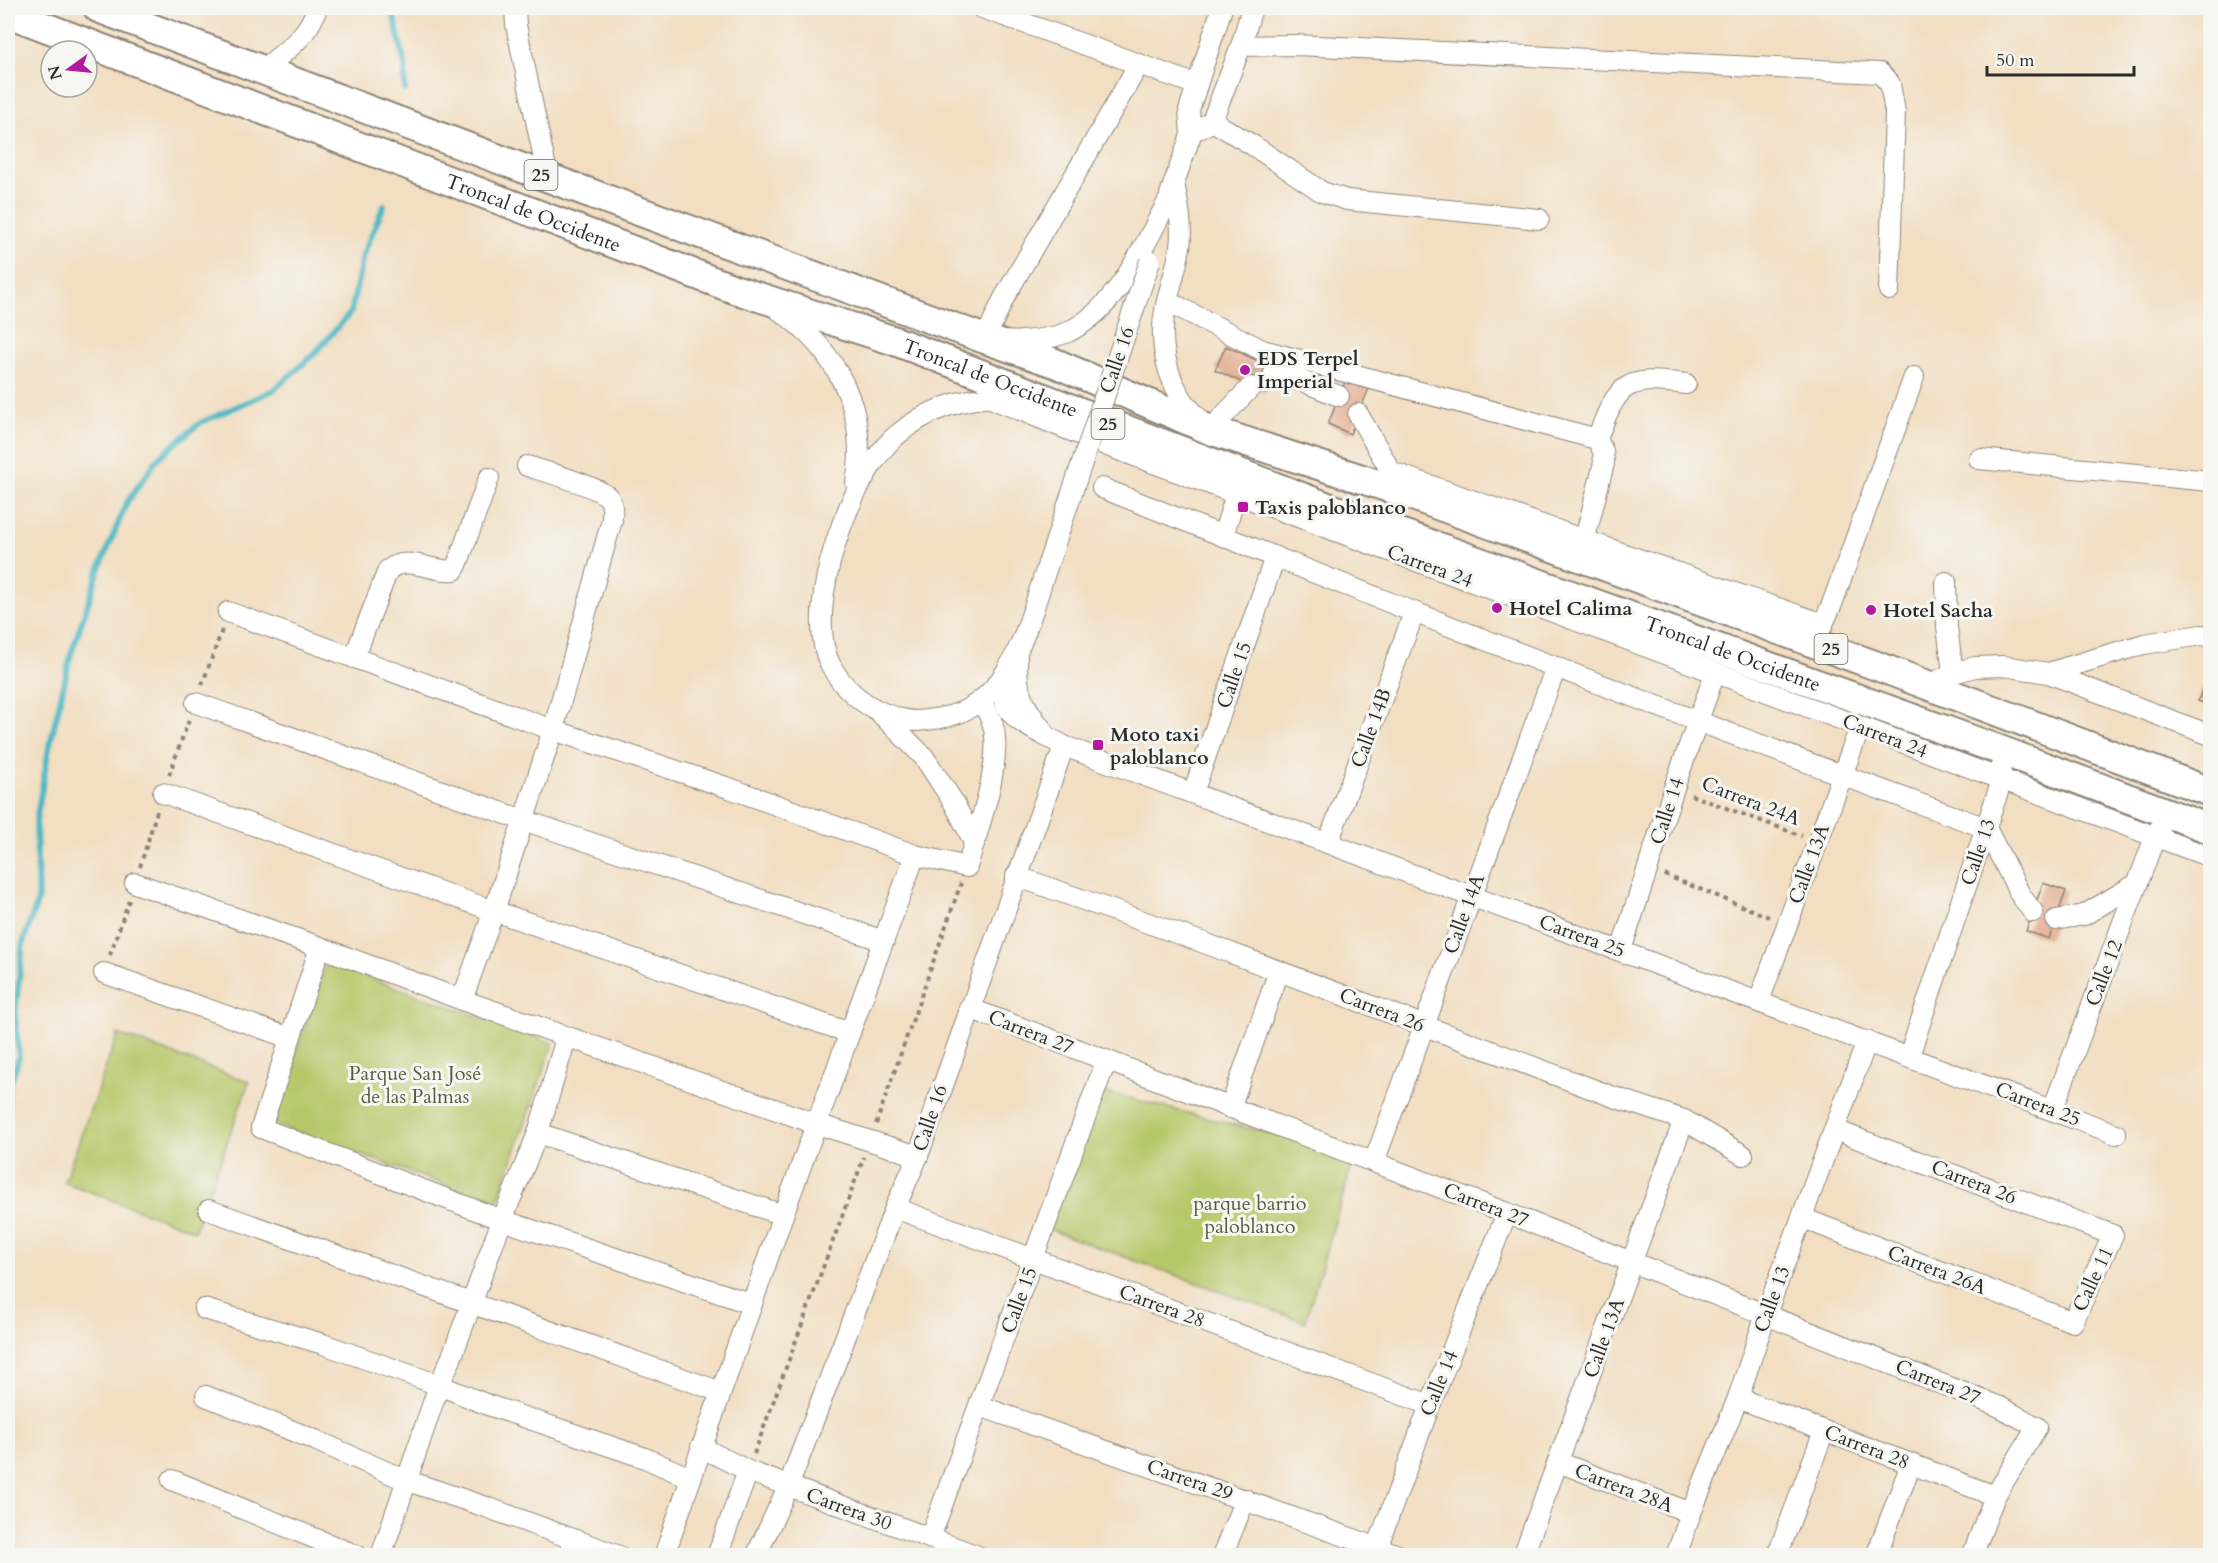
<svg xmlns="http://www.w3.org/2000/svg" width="2218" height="1563" viewBox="0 0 2218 1563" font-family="Cardo,serif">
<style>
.green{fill:#b7c86b;stroke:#717a4b;stroke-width:1.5}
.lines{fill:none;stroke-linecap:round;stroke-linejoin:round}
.stream{stroke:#49b7c2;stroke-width:6}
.building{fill:#e1a383}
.minor-tunnel{stroke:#cabaa3;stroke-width:20;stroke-dasharray:20 10;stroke-linecap:butt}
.minor-casing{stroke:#8e8476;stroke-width:22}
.highway-casing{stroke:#8e8476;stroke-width:32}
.path{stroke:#8e8476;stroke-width:4;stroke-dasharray:4.5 4.5;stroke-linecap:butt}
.minor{stroke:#fff;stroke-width:20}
.highway{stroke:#fff;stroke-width:28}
.minor-bridge-casing{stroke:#8e8476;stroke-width:22;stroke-linecap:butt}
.minor-bridge{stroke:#fff;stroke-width:20}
.poi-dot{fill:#b5179e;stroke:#f6f6f2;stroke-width:2}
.labels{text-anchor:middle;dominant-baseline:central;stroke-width:6;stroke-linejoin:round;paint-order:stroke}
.shield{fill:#f6f6f2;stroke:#686867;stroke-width:1.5}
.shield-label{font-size:18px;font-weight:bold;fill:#2b2b2b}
.street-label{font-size:20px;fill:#2b2b2b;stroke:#f6f6f2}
.poi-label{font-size:20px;font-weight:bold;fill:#2b2b2b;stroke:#f6f6f2;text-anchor:start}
.park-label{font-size:20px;fill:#555a3e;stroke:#f6f6f2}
</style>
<rect width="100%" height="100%" fill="#f6f6f2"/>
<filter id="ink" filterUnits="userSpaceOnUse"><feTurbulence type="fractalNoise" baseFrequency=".0167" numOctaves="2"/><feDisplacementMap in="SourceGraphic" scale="12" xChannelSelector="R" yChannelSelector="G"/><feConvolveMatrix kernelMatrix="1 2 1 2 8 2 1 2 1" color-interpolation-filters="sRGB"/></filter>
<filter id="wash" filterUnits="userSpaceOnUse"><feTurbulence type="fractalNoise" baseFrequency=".008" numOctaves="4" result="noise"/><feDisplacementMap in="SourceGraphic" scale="24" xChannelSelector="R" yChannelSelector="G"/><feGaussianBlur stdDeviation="1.35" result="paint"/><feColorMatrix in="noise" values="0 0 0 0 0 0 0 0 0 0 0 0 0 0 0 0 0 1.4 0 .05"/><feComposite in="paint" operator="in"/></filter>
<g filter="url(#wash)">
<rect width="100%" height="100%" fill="#f2dec1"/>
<!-- green -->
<g class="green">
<polygon points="327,963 553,1043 497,1203 271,1123"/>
<polygon points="118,1034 249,1082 195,1231 64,1182"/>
<polygon points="1096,1090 1355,1155 1305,1322 1045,1228"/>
</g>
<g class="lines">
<!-- stream -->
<g class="stream">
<polyline points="392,8 405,65 405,90"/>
<polyline points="8,1112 8,1090 19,1057 15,1015 23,943 38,900 36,821 49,748 71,654 99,570 127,502 159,457 200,423 274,390 315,353 351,312 363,255 384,205"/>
</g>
</g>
<g id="blocks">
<!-- building -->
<g class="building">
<polygon points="1226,346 1276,369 1265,393 1215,370"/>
<polygon points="1347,377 1370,386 1350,434 1328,424"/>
<polygon points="2210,667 2210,706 2198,701"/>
<polygon points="2043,883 2066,891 2049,939 2026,931"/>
</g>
</g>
</g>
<g filter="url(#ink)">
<use href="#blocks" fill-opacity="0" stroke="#8e8476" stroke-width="1.5"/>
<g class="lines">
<!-- minor-tunnel -->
<polyline class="minor-tunnel" points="1251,387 1258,361"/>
<!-- minor casing -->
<g class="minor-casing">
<g id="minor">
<polyline points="515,8 516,25 548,178"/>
<polyline points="982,8 1197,85"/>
<polyline points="1241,46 1296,45 1880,73 1890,84 1895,112 1889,290"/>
<path d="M1139 64 1004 298 985 339C997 340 1010 343 1022 341 1037 340 1054 338 1068 332 1119 307 1142 248 1168 201"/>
<path d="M263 70C286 50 308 37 317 8"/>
<polyline points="1212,121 1254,146 1322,192 1347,200 1539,219"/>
<polyline points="1201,128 1212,121 1241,46 1252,8"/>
<path d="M1174 183C1178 203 1183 226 1180 247 1177 268 1169 289 1165 310 1159 342 1166 377 1185 403 1192 413 1202 421 1210 430L1251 387"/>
<polyline points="1170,194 1191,135 1189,110 1222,8"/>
<polyline points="1167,301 1262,350 1597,439 1603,451 1604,463 1580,558"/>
<path d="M779 310C837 350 869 412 856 483"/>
<polyline points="1274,373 1294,378 1339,396"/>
<polyline points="988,397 1113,448 2210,857"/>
<path d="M1001 397C963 397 926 410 897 435 851 473 802 607 830 664 843 690 869 710 895 717 914 723 920 721 940 718 1012 707 1028 622 1048 564"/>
<polyline points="1358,414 1397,482"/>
<path d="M1597 439C1618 383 1624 376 1686 384"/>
<polyline points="1979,459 2210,481"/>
<path d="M527 466C546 472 595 485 608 497 614 504 612 512 612 520L553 730 494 911 462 1000 817 1124 918 1156"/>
<polyline points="1392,472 1823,624"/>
<polyline points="1102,488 1223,536"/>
<path d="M1236 494 1223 536C1475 638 1730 735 1986 828L2021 896 2033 912"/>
<polyline points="1946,582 1947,627 1953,673"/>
<path d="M228 612 553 730 729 788 915 855 967 867C977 831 1005 758 992 722 990 715 985 708 981 702"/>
<polyline points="1818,635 1832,604 1914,377"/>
<path d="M1017 655C1016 692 1022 704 1044 732"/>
<path d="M354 658 388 570C409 554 431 573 454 570L457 565 489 478"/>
<polyline points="2048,673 2210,735"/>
<path d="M999 683C1006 724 1032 727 1064 746L2116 1134"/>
<polyline points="1929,685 1953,673 1975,667 2003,666 2048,673 2144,644 2201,635 2210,636"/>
<polyline points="196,703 523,820 884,941"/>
<polyline points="881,714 924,757 954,803 974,842"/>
<polyline points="163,793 494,911 850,1033"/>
<polyline points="1193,793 1275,557"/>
<polyline points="1328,843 1414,613"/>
<polyline points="1016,876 1207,944 1611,1096 1684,1120 1743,1155"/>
<polyline points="135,883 320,947 462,1000"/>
<polyline points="2056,920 2084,915 2138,883"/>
<polyline points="320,947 261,1128 502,1220 752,1304"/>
<polyline points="1621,950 1674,788 1715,673"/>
<polyline points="104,973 290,1038"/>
<polyline points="1759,1001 1860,727"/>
<polyline points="969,1008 1507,1213 2000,1407 2037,1427 1995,1496 1972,1556"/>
<polyline points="1909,1056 2002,780 2000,768"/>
<polyline points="1230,1108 1279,971"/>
<polyline points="2053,1109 2155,837 2161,826"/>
<polyline points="538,1133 783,1215"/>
<polyline points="1374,1162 1556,667"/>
<polyline points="895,1208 1430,1405"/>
<polyline points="209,1210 721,1392"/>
<polyline points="1802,1218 2073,1322 2113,1235 1835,1130"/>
<polyline points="204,1309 323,1344 439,1385 488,1405 645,1458 690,1478"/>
<polyline points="206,1396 315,1440 405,1480 486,1507 619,1556"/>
<polyline points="1738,1398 1995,1496"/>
<polyline points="980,1406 1401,1556"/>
<polyline points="701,1447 748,1471 978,1556"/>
<polyline points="1558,1462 1691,1513"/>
<polyline points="172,1480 358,1556"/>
<polyline points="930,1538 1106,1061"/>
<polyline points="381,1556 439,1385 451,1359 502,1220 538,1133 566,1038"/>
<polyline points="664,1556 783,1215 915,855"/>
<polyline points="717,1556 748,1471"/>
<polyline points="756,1556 788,1487 895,1208 918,1156 1064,746"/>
<polyline points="1222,1556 1245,1499"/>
<polyline points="1374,1556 1430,1405 1507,1213"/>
<polyline points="1523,1556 1684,1120"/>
<polyline points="1676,1556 1691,1513 1738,1398 1766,1314 1867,1041"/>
<polyline points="1777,1556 1824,1431"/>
<polyline points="1876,1556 1911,1464"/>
</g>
</g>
<!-- highway casing -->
<g class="highway-casing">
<g id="highway">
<polyline points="98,8 533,172 985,339 1055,363 1210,430 1402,492 1877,666 2210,792"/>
<path id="s1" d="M8 13 734 289 895 341 1325 506 1997 749 2210 829"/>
</g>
</g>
<!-- path -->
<g class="path">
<polyline points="202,685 222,630"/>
<polyline points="169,775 189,720"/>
<polyline points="1691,795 1802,836"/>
<polyline points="140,867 157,811"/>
<polyline points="1665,875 1769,917"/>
<polyline points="110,955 129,900"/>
<polyline points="876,1124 961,883"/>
<polyline points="754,1454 864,1157"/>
</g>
<!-- minor -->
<use href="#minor" class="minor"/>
<!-- highway -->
<use href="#highway" class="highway"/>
<!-- minor-bridge casing -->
<g class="minor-bridge-casing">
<polyline id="minor-bridge" points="1048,564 1150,261"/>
</g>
<!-- minor-bridge -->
<use href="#minor-bridge" class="minor-bridge"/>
</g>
</g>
<!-- markers -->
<g class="poi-dot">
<circle cx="1245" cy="370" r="6"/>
<rect x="1237" y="501" width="12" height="12" rx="3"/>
<circle cx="1497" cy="608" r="6"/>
<circle cx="1871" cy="610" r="6"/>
<rect x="1092" y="739" width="12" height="12" rx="3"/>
</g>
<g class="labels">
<!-- shield labels -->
<g class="shield">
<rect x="524.5" y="160" width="33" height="30" rx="4.5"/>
<rect x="1091.5" y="409" width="33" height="30" rx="4.5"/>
<rect x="1814.5" y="634" width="33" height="30" rx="4.5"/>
</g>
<g class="shield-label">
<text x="541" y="175">25</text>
<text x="1108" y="424">25</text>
<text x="1831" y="649">25</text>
</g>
<!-- street labels -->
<g class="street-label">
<text stroke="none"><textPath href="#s1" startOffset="562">Troncal de Occidente</textPath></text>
<text transform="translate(1117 360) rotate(-71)">Calle 16</text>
<text stroke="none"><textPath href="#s1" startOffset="1048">Troncal de Occidente</textPath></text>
<text transform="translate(1430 566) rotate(20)">Carrera 24</text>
<text stroke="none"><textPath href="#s1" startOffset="1840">Troncal de Occidente</textPath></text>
<text transform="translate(1234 675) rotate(-71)">Calle 15</text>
<text transform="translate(1371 728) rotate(-70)">Calle 14B</text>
<text transform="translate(1885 736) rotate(21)">Carrera 24</text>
<text transform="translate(1751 801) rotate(21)">Carrera 24A</text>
<text transform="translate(1667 811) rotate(-72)">Calle 14</text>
<text transform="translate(1978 852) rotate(-71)">Calle 13</text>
<text transform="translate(1809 864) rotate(-70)">Calle 13A</text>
<text transform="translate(1464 914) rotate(-70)">Calle 14A</text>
<text transform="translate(1582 936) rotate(20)">Carrera 25</text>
<text transform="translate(2104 973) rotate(-69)">Calle 12</text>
<text transform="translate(1382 1010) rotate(21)">Carrera 26</text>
<text transform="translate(1031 1032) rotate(21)">Carrera 27</text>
<text transform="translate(2038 1104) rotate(21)">Carrera 25</text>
<text transform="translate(930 1118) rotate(-71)">Calle 16</text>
<text transform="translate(1974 1182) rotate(21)">Carrera 26</text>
<text transform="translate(1486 1205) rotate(21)">Carrera 27</text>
<text transform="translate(1937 1270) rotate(21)">Carrera 26A</text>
<text transform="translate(2093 1279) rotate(-65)">Calle 11</text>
<text transform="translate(1772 1299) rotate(-70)">Calle 13</text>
<text transform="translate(1019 1300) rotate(-70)">Calle 15</text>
<text transform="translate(1162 1306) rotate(20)">Carrera 28</text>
<text transform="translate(1604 1338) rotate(-70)">Calle 13A</text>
<text transform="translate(1938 1382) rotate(22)">Carrera 27</text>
<text transform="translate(1439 1383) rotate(-68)">Calle 14</text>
<text transform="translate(1867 1447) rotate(21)">Carrera 28</text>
<text transform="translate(1190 1480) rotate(19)">Carrera 29</text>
<text transform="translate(1624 1488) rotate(21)">Carrera 28A</text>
<text transform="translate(849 1509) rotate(20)">Carrera 30</text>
</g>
<!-- poi labels -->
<g class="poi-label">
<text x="1257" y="358">EDS Terpel<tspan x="1257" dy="23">Imperial</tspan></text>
<text x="1255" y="507">Taxis paloblanco</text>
<text x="1509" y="608">Hotel Calima</text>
<text x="1883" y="610">Hotel Sacha</text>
<text x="1110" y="734">Moto taxi<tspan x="1110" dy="23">paloblanco</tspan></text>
</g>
<!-- park labels -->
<g class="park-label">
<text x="415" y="1073">Parque San José<tspan x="415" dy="23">de las Palmas</tspan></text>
<text x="1250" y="1203">parque barrio<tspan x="1250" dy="23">paloblanco</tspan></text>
</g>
</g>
<!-- margin -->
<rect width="2218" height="1563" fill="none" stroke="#f6f6f2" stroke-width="30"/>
<!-- north arrow -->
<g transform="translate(69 69) rotate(255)"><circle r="28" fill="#f6f6f2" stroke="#a5a5a2" stroke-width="1.5"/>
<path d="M0-4.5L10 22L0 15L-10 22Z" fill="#b5179e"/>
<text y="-9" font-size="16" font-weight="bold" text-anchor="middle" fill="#2b2b2b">N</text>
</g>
<!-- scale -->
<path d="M1987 66v9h147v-9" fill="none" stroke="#2b2b2b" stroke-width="3"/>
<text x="1996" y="66" font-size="18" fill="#2b2b2b" stroke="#f6f6f2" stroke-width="4.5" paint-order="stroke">50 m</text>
</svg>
